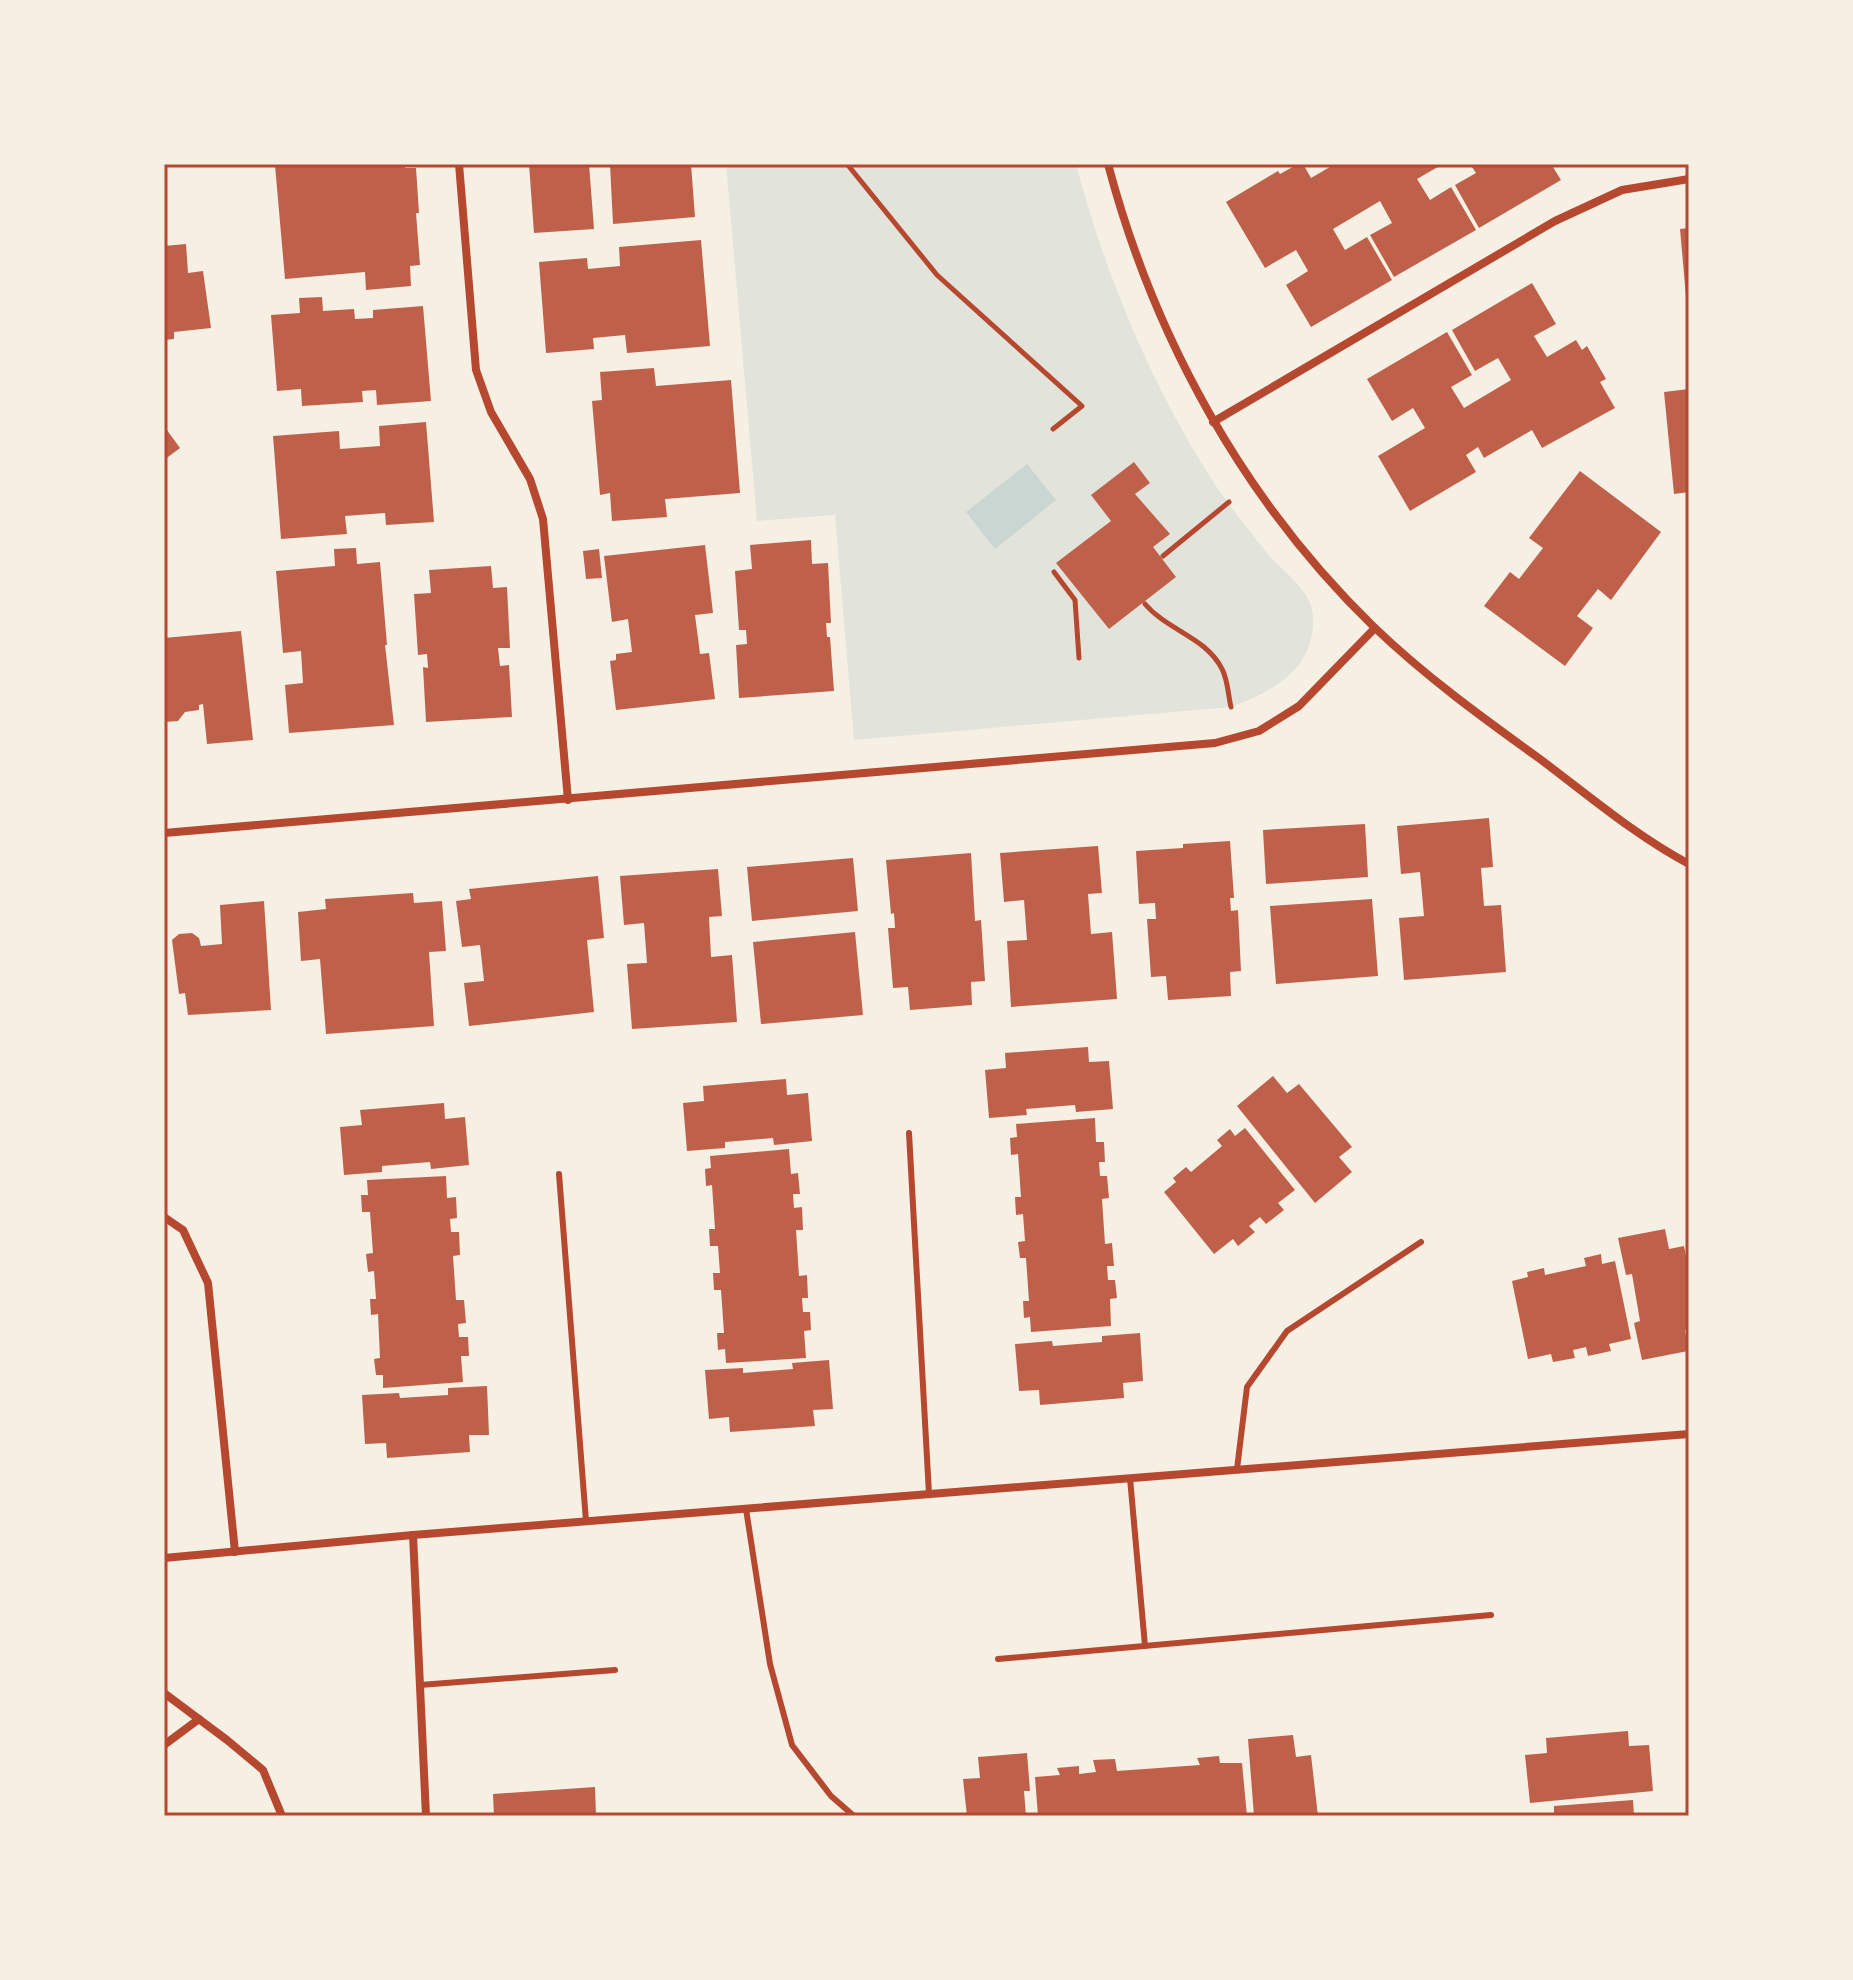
<svg xmlns="http://www.w3.org/2000/svg" width="1853" height="1980" viewBox="0 0 1853 1980" font-family="'Nunito Sans',sans-serif">
<style>
.green{fill:#e2e4dc}
.water{fill:#c9d6d2}
.building{fill:#bf614a}
.lines{fill:none;stroke-linecap:round;stroke-linejoin:round}
.path{stroke:#b5482f;stroke-width:5}
.service{stroke:#b5482f;stroke-width:6}
.minor{stroke:#b5482f;stroke-width:8}
.neatline{fill:none;stroke:#b5482f;stroke-width:3}
</style>
<rect width="100%" height="100%" fill="#f6efe4"/>
<!-- green -->
<path class="green" d="M726 164H1076C1106 277 1152 387 1216 486 1232 509 1250 532 1268 554 1282 571 1313 592 1313 616 1315 670 1275 690 1231 707L854 740 835 515 757 521Z"/>
<!-- water -->
<polygon class="water" points="1027,464 1056,500 995,549 966,512"/>
<!-- building -->
<g class="building">
<polygon points="404,164 405,168 416,168 419,213 416,213 420,265 410,266 411,286 366,290 365,272 285,279 275,165"/>
<polygon points="529,164 589,164 594,229 534,233"/>
<polygon points="610,164 691,164 695,217 613,224"/>
<polygon points="1298,164 1303,164 1311,178 1335,164 1443,164 1417,179 1430,200 1451,187 1476,230 1394,277 1370,235 1392,223 1380,201 1333,229 1345,250 1367,237 1392,280 1311,327 1286,285 1308,271 1296,250 1265,268 1226,202 1278,171 1280,174"/>
<polygon points="1470,164 1551,164 1561,180 1479,228 1455,185 1476,173"/>
<polygon points="1689,228 1689,308 1687,308 1680,229"/>
<polygon points="701,240 710,346 627,353 625,335 593,338 594,349 546,353 539,262 587,258 588,269 620,266 619,247"/>
<polygon points="186,244 188,273 203,271 211,328 174,332 174,339 164,340 164,246"/>
<polygon points="1532,283 1556,324 1534,336 1547,357 1576,340 1582,350 1587,346 1606,379 1600,382 1615,408 1542,448 1532,430 1484,458 1478,447 1466,455 1476,472 1410,511 1378,456 1425,428 1413,408 1392,421 1367,379 1447,332 1472,375 1451,387 1464,408 1511,380 1498,358 1475,371 1452,330"/>
<polygon points="322,297 323,311 354,309 355,319 373,318 373,310 423,306 431,401 377,405 376,390 362,391 363,402 302,406 301,389 277,391 271,315 300,313 299,298"/>
<polygon points="654,368 656,386 731,380 740,493 665,499 667,517 612,521 610,493 600,495 592,401 602,400 600,372"/>
<polygon points="1689,389 1689,492 1674,494 1664,392"/>
<polygon points="426,422 434,522 386,525 385,513 345,516 347,534 281,539 273,436 339,431 340,449 380,446 379,426"/>
<polygon points="164,426 180,448 164,460"/>
<polygon points="1134,462 1150,483 1135,494 1170,534 1153,547 1176,577 1109,629 1056,563 1111,521 1091,495"/>
<polygon points="1580,471 1661,532 1611,600 1598,589 1577,616 1593,628 1565,666 1484,606 1510,572 1519,579 1543,548 1529,538"/>
<polygon points="811,540 812,564 828,563 831,623 826,623 827,637 830,637 834,691 739,698 736,645 747,644 746,630 739,630 735,571 752,569 750,545"/>
<polygon points="705,545 713,613 695,615 700,654 709,653 715,699 616,710 610,661 616,660 616,654 632,652 628,619 612,622 604,556"/>
<polygon points="356,548 357,564 380,562 387,645 385,645 394,725 289,733 285,685 303,683 301,651 283,653 276,571 335,566 334,549"/>
<polygon points="599,549 602,578 586,579 583,551"/>
<polygon points="491,566 493,588 507,587 510,648 498,648 500,666 509,665 512,717 426,722 423,667 428,668 427,654 418,655 414,594 431,593 429,570"/>
<polygon points="241,631 253,740 207,744 203,704 199,705 199,710 185,712 178,721 164,722 164,638"/>
<polygon points="1489,818 1493,867 1481,868 1484,906 1501,905 1506,972 1404,980 1399,918 1424,916 1420,872 1401,874 1397,826"/>
<polygon points="1365,824 1368,877 1266,884 1263,830"/>
<polygon points="1230,841 1234,898 1230,898 1231,911 1238,910 1241,971 1230,972 1231,996 1168,1000 1166,976 1151,977 1147,919 1156,919 1155,903 1139,904 1136,851 1183,848 1183,844"/>
<polygon points="1098,846 1102,893 1088,894 1091,934 1112,932 1117,999 1011,1007 1007,941 1027,940 1024,900 1004,902 1000,853"/>
<polygon points="971,853 975,921 981,920 985,981 971,982 972,1005 910,1010 908,987 893,988 888,928 895,928 894,913 891,914 886,860"/>
<polygon points="853,858 858,911 752,921 747,867"/>
<polygon points="718,869 722,916 709,917 711,957 732,955 737,1022 632,1029 627,964 647,963 644,923 624,925 620,876"/>
<polygon points="598,876 604,938 587,940 594,1012 469,1026 464,983 484,981 480,945 462,947 456,901 471,899 469,889"/>
<polygon points="413,893 414,903 442,901 446,951 429,952 434,1026 326,1034 320,959 301,961 298,912 326,909 325,899"/>
<polygon points="1372,899 1378,976 1276,984 1270,906"/>
<polygon points="264,901 271,1010 188,1015 185,993 179,994 172,940 179,934 192,933 199,938 201,946 222,944 220,905"/>
<polygon points="855,932 863,1015 761,1024 753,942"/>
<polygon points="1088,1047 1089,1062 1109,1061 1113,1109 1076,1112 1075,1105 1026,1109 1027,1115 989,1118 985,1070 1006,1068 1005,1053"/>
<polygon points="1273,1076 1287,1093 1299,1084 1352,1147 1339,1157 1352,1172 1315,1203 1237,1106"/>
<polygon points="786,1079 787,1095 808,1093 812,1141 774,1145 773,1138 725,1142 725,1148 687,1151 683,1103 704,1101 703,1086"/>
<polygon points="444,1103 445,1119 465,1117 469,1165 431,1169 430,1162 382,1166 382,1172 344,1175 340,1127 362,1125 360,1110"/>
<polygon points="1095,1118 1096,1142 1104,1142 1105,1162 1099,1162 1100,1176 1107,1176 1109,1198 1102,1199 1105,1244 1112,1243 1114,1266 1107,1266 1108,1280 1115,1280 1117,1298 1110,1299 1111,1326 1031,1332 1030,1317 1024,1318 1023,1301 1029,1301 1026,1258 1020,1258 1018,1242 1025,1241 1023,1214 1016,1215 1015,1197 1021,1197 1018,1154 1011,1155 1010,1138 1017,1137 1016,1124"/>
<polygon points="1245,1128 1295,1190 1278,1203 1284,1210 1266,1224 1260,1217 1249,1226 1255,1232 1238,1246 1233,1239 1214,1254 1164,1192 1176,1182 1173,1178 1186,1167 1191,1172 1222,1146 1217,1140 1230,1129 1235,1136"/>
<polygon points="789,1149 791,1174 798,1173 800,1194 793,1194 794,1208 802,1207 803,1230 796,1230 799,1276 807,1275 808,1298 802,1298 803,1312 810,1312 811,1330 804,1331 806,1358 726,1363 725,1349 718,1350 717,1333 724,1333 721,1290 714,1290 713,1273 720,1273 718,1246 710,1246 709,1229 715,1229 712,1185 706,1186 705,1169 711,1168 710,1156"/>
<polygon points="446,1176 447,1198 456,1197 457,1218 450,1219 451,1232 459,1232 460,1255 453,1256 456,1300 464,1300 466,1323 458,1324 459,1337 468,1337 469,1356 461,1356 463,1382 383,1388 383,1375 376,1375 374,1359 380,1358 378,1314 371,1315 370,1299 376,1299 374,1271 368,1272 366,1254 373,1253 370,1212 362,1212 361,1195 368,1195 367,1180"/>
<polygon points="1665,1229 1669,1249 1684,1246 1689,1270 1689,1330 1685,1330 1688,1351 1642,1360 1634,1323 1640,1321 1632,1274 1626,1275 1618,1238"/>
<polygon points="1601,1254 1602,1264 1615,1261 1631,1339 1609,1344 1611,1351 1588,1356 1586,1347 1573,1350 1575,1358 1553,1362 1551,1354 1528,1359 1512,1281 1528,1277 1527,1272 1544,1268 1545,1275 1586,1266 1584,1258"/>
<polygon points="1140,1333 1143,1381 1123,1383 1124,1398 1040,1405 1039,1390 1019,1391 1015,1344 1052,1341 1053,1346 1102,1342 1102,1336"/>
<polygon points="829,1360 833,1409 813,1410 815,1426 730,1432 729,1417 709,1419 705,1370 743,1368 743,1373 793,1369 792,1363"/>
<polygon points="487,1386 489,1435 469,1435 470,1452 387,1458 386,1443 365,1444 362,1395 399,1393 400,1398 448,1395 448,1388"/>
<polygon points="1628,1731 1629,1746 1649,1745 1653,1791 1530,1803 1525,1755 1547,1753 1546,1738"/>
<polygon points="1293,1735 1296,1757 1311,1755 1318,1816 1254,1816 1248,1739"/>
<polygon points="1027,1753 1030,1791 1024,1791 1026,1816 967,1816 963,1779 980,1778 978,1757"/>
<polygon points="1219,1756 1220,1763 1242,1763 1247,1816 1038,1816 1035,1777 1060,1775 1057,1768 1079,1766 1079,1774 1096,1772 1093,1760 1115,1759 1117,1771 1200,1765 1197,1758"/>
<polygon points="595,1787 596,1816 494,1816 493,1794"/>
<polygon points="1633,1800 1634,1816 1554,1816 1554,1806"/>
</g>
<g class="lines">
<!-- path -->
<g class="path">
<polyline points="847,164 937,275 1082,406 1053,429"/>
<polyline points="1163,556 1229,502"/>
<polyline points="1054,572 1075,600 1079,658"/>
<path d="M1145 604C1168 631 1206 637 1222 669 1228 680 1228 695 1231 707"/>
</g>
<!-- service -->
<g class="service">
<polyline points="909,1133 929,1494"/>
<polyline points="559,1174 586,1521"/>
<polyline points="1237,1469 1247,1387 1287,1331 1421,1242"/>
<polyline points="1130,1478 1145,1646"/>
<polyline points="746,1509 770,1664 792,1745 831,1796 854,1816"/>
<polyline points="998,1659 1491,1615"/>
<polyline points="420,1685 615,1670"/>
</g>
<!-- minor -->
<g class="minor">
<polyline points="459,164 476,370 491,412 530,479 543,519 568,800"/>
<path d="M1108 164C1154 338 1244 501 1374 627 1425 676 1483 718 1540 759 1588 795 1636 836 1689 864"/>
<polyline points="1213,422 1555,221 1622,190 1689,179"/>
<polyline points="164,833 1215,743 1259,731 1299,706 1375,628"/>
<polyline points="164,1217 183,1230 208,1283 235,1552"/>
<polyline points="413,1535 426,1816"/>
<polyline points="164,1558 413,1535 1689,1434"/>
<polyline points="164,1693 227,1740 263,1770 282,1816"/>
<polyline points="164,1745 199,1719"/>
</g>
</g>
<!-- border -->
<rect width="1853" height="1980" fill="none" stroke="#f6efe4" stroke-width="332"/>
<rect x="166" y="166" width="1521" height="1648" class="neatline"/>
</svg>
